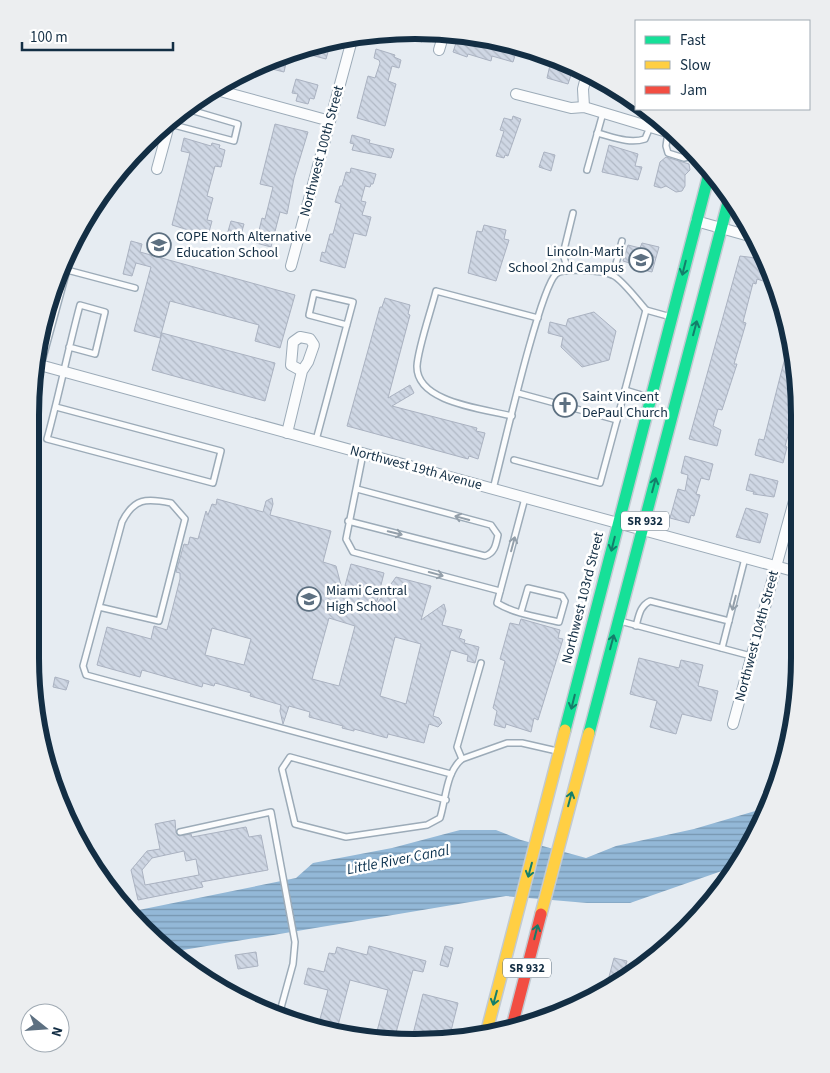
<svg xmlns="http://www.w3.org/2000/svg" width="830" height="1073" viewBox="0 0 830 1073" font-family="'Source Sans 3',sans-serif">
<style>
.water{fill:url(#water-rules)}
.building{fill:url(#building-back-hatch);stroke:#aab2c1;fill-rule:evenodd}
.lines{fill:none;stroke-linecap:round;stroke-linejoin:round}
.lane-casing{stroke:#9cabb8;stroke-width:8}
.street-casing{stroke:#9cabb8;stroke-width:12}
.fast-casing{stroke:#c2cad1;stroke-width:14}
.slow-casing{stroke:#c2cad1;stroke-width:14}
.jam-casing{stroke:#c2cad1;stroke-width:14}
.lane{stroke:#fbfcfd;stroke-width:5}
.street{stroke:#fbfcfd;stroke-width:10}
.fast{stroke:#16e098;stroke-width:11}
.slow{stroke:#ffcf43;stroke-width:11}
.jam{stroke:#f24e42;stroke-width:11}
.oneway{stroke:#147e6a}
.oneway2{stroke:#939faa}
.labels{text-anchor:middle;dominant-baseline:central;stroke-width:5;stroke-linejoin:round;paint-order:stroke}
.shield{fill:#fff;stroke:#5a6d7c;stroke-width:1}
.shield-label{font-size:12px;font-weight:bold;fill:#132e44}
.street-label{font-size:14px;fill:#132e44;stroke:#fff}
.poi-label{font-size:14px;fill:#132e44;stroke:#fff;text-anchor:start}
.water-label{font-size:15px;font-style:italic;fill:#0d3350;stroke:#fff}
.rim{fill:none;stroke:#132e44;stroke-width:6}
</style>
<defs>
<pattern id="water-rules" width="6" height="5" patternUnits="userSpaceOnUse" patternTransform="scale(1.25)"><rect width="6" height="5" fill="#93b8d7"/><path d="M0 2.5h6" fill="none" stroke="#7796b0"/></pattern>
<pattern id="building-back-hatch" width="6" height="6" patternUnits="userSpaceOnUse" patternTransform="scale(1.25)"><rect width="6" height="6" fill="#cfd7e4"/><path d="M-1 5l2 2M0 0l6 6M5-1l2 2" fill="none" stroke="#b1b9c5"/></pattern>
</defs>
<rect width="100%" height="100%" fill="#e6ecf2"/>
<!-- water -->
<polygon class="water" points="762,809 766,810 739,865 630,903 587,903 506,896 171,952 143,930 129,912 296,878 313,863 392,848 460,830 496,830 521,840 586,858 616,846 694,829"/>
<!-- building -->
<g class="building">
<polygon points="415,30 425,31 422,42 390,33"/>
<polygon points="459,34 480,40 481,38 517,49 513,62 492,56 491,61 468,54 467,57 453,52"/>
<polygon points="322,43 330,45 326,59 307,54 309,47"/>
<polygon points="376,49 395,55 394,57 401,60 399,68 392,66 388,81 396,84 385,126 357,118 368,76 375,78 380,63 379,60 374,58"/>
<polygon points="278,56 287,59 284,72 272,69 275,57"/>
<polygon points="550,65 572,72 568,84 547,78"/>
<polygon points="296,79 318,85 314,99 310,98 308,104 296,101 298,94 292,93"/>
<polygon points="605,82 627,94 626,97 602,91"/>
<polygon points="513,116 521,119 508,156 505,155 504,158 496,156 504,131 500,130 504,118 512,120"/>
<polygon points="275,124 308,132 294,178 287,214 280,212 271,247 256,243 262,218 265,219 273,187 260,184"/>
<polygon points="352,135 370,140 369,143 394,149 391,158 352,150 354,144 350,143"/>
<polygon points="184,138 211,146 212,143 220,145 219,148 225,150 221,167 215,166 207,196 213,198 207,220 212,221 209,232 205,235 172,225 190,153 181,151"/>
<polygon points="609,145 638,154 635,166 642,167 638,180 602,172"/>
<polygon points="544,152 555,155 551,171 539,167"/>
<polygon points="666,157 689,164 690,170 685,175 685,186 682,191 676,192 666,186 661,188 654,186 660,162"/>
<polygon points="351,168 376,174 373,184 371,184 370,187 365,186 361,201 366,202 362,215 371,217 366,236 354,233 345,268 320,261 322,252 325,253 330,234 333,234 341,204 335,202 340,186 342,186 346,172 350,173"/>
<polygon points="231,221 244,224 240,238 227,235"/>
<polygon points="484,225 506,230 504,239 509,240 496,281 468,273 477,231 482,232"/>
<polygon points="131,241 142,244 140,252 295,295 280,348 255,341 259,325 170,301 160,338 134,331 151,267 136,263 132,276 123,274"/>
<polygon points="642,243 659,247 652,272 635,268 636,265 623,261 628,245 640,248"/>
<polygon points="740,256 764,259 767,265 763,281 757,279 756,284 753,283 743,322 746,323 734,364 737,364 722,410 718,409 713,426 721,430 717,446 689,439"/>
<polygon points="385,298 410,305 408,314 410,315 388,398 410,385 414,393 392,406 477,428 476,431 485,433 478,459 469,456 468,459 347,426 380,307 382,307"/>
<polygon points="594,312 616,331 609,360 582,367 561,347 563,337 548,333 550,322 566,326 568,319"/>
<polygon points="162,333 275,363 265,401 152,370"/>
<polygon points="790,338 797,365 797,405 785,446 787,447 783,463 755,455 759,439 764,440"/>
<polygon points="685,456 713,464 709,480 701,478 696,494 700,495 694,516 691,515 689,523 670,518 678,489 685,491 688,475 681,473"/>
<polygon points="750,474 778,481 774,497 753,494 754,492 746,490"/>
<path d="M272 498 273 504 270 515 331 531 323 562 336 566 343 593 351 564 384 573 376 605 396 577 431 586 421 620 444 604 446 611 442 625 462 630 459 638 465 640 464 643 479 647 475 663 467 661 468 655 451 650 433 716 439 718 442 723 438 727 429 724 424 743 388 734 387 738 354 729V731L342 728 343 726 309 717 310 712 289 706 283 724 280 711 281 705 250 696 251 693 215 683 214 686 203 683 202 687 142 670 140 677 97 665 107 627 151 639 154 626 167 630 180 579V573L176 572 184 544 188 545 190 537 198 539 206 511 208 515 212 504 216 505 217 499 263 512 266 501ZM329 618 355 626 339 686 312 679ZM212 628 251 639 244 665 205 655ZM395 637 421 644 406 704 380 696Z"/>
<polygon points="746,508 768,514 760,543 736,537"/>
<polygon points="521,619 560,630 558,638 563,639 538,720 534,718 531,732 506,724 505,728 494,725 497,711 493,708 505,661 500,659 510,623 519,625"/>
<polygon points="639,658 679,668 681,660 703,665 698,686 718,691 711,721 682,714 676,734 650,727 657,701 630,694"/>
<polygon points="55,677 69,681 66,690 53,687"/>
<path d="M175 820 176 833 179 836 191 834 192 837 246 827 249 837 261 835 268 870 201 882 203 887 138 900 131 870 147 851 160 849 155 824ZM184 851 186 861 196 859 199 875 145 885 142 870 152 858Z"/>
<polygon points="369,946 426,961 423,972 413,970 394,1040 376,1035 388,990 350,980 336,1033 317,1030 328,990 304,984 308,968 324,972 329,953 335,954 337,947 367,955"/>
<polygon points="445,946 453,948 448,967 440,965"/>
<polygon points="256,952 258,966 238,969 235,955"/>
<polygon points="614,958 627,961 622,981 606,988"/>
<polygon points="423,994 458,1003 449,1039 411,1042"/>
</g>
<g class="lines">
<!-- lane casing -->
<g class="lane-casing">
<g id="lane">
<polyline points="170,124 234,141 238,124 187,109"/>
<polyline points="668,132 666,146 668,153 684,158 688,157 694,151"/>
<path d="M597 133C613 137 629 144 645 139L650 127"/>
<polyline points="587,170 603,113"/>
<polyline points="568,270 563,254 573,213"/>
<polyline points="613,275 622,241"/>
<polyline points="41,365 67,270 135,288"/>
<polyline points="625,390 648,397"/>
<path d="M56 407 221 451 213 483 47 439C59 395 68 350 80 305L105 312 95 354 69 347"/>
<path d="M512 416C485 409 416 403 417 366 418 348 431 311 436 291L538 318"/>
<polyline points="617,420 646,310 671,317"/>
<polyline points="316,440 353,302 314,293 309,315 347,325"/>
<polyline points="363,454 346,539 353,552 500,591"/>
<polyline points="514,460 600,483 617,420 518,393"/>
<path d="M493 489C502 455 539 290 556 274 564 267 603 271 612 275 621 278 639 302 646 310"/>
<path d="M348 521 485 556C495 553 496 544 498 535L491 525 357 489"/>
<path d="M99 607 159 621 185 519 171 503C146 498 134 498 122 522L83 666 86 675 451 774"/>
<path d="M521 612 528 588 562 596 565 601 559 622C538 617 515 614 497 603L525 498"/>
<polyline points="620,621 751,656"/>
<path d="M636 626C639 615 640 606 650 601L729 621"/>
<polyline points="722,648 745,558"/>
<polyline points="481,663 457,747 462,759 507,743 522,743 557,751"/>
<path d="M446 800 290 757 282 769 295 824 346 837 427 825 440 818C446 799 446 772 462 759"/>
<polyline points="180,832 271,812 295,942 293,964 279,1015"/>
</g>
</g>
<!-- street casing -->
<g class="street-casing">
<g id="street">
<polyline points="439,50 444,33"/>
<polyline points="213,89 330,121"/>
<polyline points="516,94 571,108 584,107 677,135"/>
<polyline points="584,107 583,89 587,73"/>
<polyline points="157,169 169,125"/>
<polyline points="696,221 753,237"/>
<polyline points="291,266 353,36"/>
<polyline points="36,364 797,572"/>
<polyline points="287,433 302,371 308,362 314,345 310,339 300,337 293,342 291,365 302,371"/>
<polyline points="733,724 797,490"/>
</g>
</g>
<!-- fast casing -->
<g class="fast-casing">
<g id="fast">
<polyline points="565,730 710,170"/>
<polyline points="589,733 730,195"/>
</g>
</g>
<!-- slow casing -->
<g class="slow-casing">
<g id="slow">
<polyline points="541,914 589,733"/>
<polyline points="486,1034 565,730"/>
</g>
</g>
<!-- jam casing -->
<g class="jam-casing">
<polyline id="jam" points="511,1030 541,914"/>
</g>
<!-- lane -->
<use href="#lane" class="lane"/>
<!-- street -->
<use href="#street" class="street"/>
<!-- fast -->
<use href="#fast" class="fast"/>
<!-- slow -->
<use href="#slow" class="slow"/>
<!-- jam -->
<use href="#jam" class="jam"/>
</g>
<!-- one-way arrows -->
<defs><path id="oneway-shaft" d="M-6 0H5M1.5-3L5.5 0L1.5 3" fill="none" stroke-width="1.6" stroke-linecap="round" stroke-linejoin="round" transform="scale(1.25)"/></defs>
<g class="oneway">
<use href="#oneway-shaft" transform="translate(684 268) rotate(104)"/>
<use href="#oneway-shaft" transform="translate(695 328) rotate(-75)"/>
<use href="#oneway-shaft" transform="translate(654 485) rotate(-75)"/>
<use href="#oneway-shaft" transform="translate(613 544) rotate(104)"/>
<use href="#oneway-shaft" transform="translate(612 642) rotate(-75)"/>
<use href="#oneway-shaft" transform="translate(573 702) rotate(104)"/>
<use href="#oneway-shaft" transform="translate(570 799) rotate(-75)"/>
<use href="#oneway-shaft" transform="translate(530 870) rotate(105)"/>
<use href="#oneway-shaft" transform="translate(536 932) rotate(-76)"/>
<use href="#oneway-shaft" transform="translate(495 998) rotate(105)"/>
</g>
<g class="oneway2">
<use href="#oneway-shaft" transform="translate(462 518) rotate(-165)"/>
<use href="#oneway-shaft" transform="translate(395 533) rotate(14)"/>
<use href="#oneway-shaft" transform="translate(513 544) rotate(-75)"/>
<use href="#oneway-shaft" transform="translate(436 574) rotate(15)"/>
<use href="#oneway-shaft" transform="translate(734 603) rotate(104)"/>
</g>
<!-- icons -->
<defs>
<g id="school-ring" transform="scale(1.25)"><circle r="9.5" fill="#fff" stroke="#5d7081" stroke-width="1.5"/><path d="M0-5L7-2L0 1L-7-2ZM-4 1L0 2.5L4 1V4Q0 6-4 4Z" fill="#5d7081"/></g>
<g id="church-ring" transform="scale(1.25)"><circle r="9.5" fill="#fff" stroke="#5d7081" stroke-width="1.5"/><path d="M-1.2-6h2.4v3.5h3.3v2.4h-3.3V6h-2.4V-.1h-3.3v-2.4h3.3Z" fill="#5d7081"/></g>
</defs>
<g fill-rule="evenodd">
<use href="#school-ring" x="159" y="245"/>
<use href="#school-ring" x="641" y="260"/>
<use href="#church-ring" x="565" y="405"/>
<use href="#school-ring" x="309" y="599"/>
</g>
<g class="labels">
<!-- shield labels -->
<g class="shield">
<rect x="621" y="511.5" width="48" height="19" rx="4"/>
<rect x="503" y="958.5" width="48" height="19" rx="4"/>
</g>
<g class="shield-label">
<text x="645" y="521">SR 932</text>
<text x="527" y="968">SR 932</text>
</g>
<!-- street labels -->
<g class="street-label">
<text transform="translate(322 151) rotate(-75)">Northwest 100th Street</text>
<text transform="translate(416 468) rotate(15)">Northwest 19th Avenue</text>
<text transform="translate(583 598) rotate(-76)">Northwest 103rd Street</text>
<text transform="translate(757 636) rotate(-75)">Northwest 104th Street</text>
</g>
<!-- poi labels -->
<g class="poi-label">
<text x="176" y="237">COPE North Alternative<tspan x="176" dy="16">Education School</tspan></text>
<text x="624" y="252" text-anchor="end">Lincoln-Marti<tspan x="624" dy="16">School 2nd Campus</tspan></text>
<text x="582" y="397">Saint Vincent<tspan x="582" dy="16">DePaul Church</tspan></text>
<text x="326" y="591">Miami Central<tspan x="326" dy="16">High School</tspan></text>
</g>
<!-- water labels -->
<g class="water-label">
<text transform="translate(398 860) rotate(-11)">Little River Canal</text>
</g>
</g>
<!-- crop -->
<path d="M0 0H830V1073H0ZM415 39H415A376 376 0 0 1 791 415V658A376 376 0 0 1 415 1034H415A376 376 0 0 1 39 658V415A376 376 0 0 1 415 39Z" fill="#eceef0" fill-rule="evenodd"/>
<path class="rim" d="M415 39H415A376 376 0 0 1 791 415V658A376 376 0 0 1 415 1034H415A376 376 0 0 1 39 658V415A376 376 0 0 1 415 39Z"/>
<!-- legend -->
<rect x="635" y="20" width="175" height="90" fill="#ffffff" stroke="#a1abb4"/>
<rect x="645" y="36" width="25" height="8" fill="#16e098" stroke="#a1abb4"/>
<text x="680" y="45" font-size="15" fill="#132e44">Fast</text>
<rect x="645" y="61" width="25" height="8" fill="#ffcf43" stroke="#a1abb4"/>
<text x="680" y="70" font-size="15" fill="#132e44">Slow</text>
<rect x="645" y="86" width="25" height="8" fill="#f24e42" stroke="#a1abb4"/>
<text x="680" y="95" font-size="15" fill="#132e44">Jam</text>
<!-- north arrow -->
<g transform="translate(45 1028) rotate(107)"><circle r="24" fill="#ffffff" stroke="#a1abb4"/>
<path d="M0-4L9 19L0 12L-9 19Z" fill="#5d7081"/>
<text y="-8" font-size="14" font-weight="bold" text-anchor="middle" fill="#132e44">N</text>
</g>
<!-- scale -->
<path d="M22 42v8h151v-8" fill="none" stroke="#132e44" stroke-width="2.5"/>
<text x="30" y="42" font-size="15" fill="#132e44" stroke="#ffffff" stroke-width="4" paint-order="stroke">100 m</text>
</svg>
